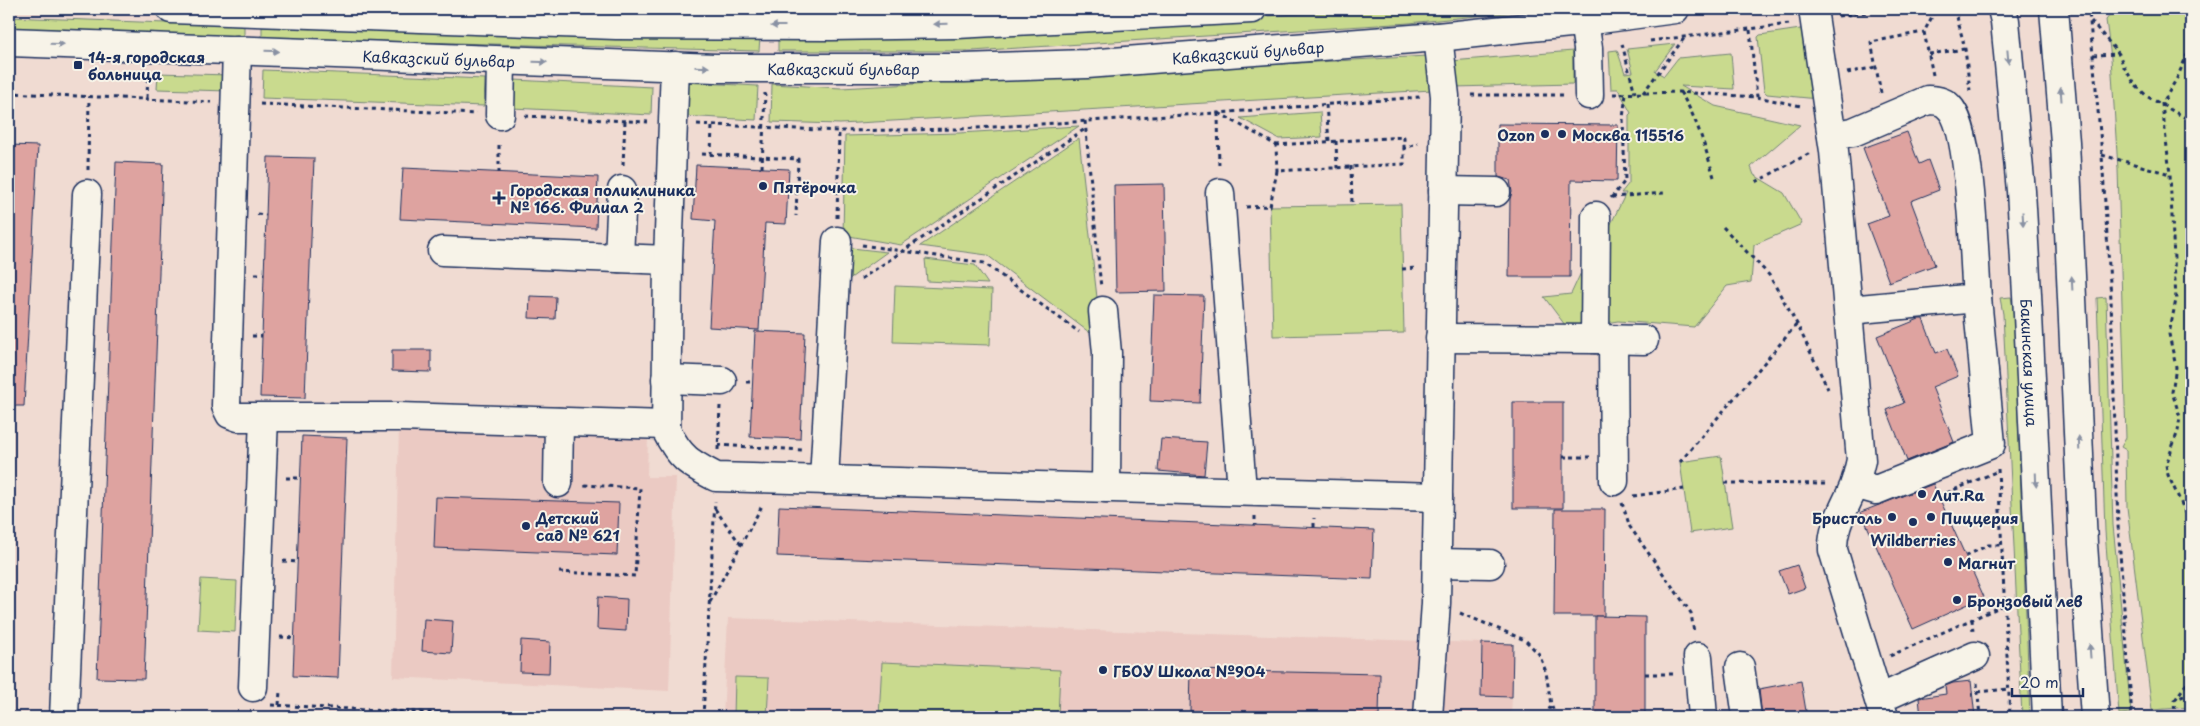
<svg xmlns="http://www.w3.org/2000/svg" width="2200" height="726" viewBox="0 0 2200 726" font-family="'Playpen Sans',sans-serif">
<style>
.built{fill:#ebcac3}
.green{fill:#c9da8e;stroke:#728476}
.building{fill:#dea3a0;stroke:#1b2f5e}
.lines{fill:none;stroke-linecap:round;stroke-linejoin:round}
.minor-casing{stroke:#1b2f5e;stroke-width:31}
.major-casing{stroke:#1b2f5e;stroke-width:31}
.path{stroke:#1b2f5e;stroke-width:3;stroke-dasharray:4 4;stroke-linecap:butt}
.minor{stroke:#f7f3e8;stroke-width:28}
.major{stroke:#f7f3e8;stroke-width:28}
.oneway{fill:#8991a3}
.poi-dot{fill:#1b2f5e;stroke:#f7f3e8;stroke-width:2}
.labels{text-anchor:middle;dominant-baseline:central;stroke-width:4;stroke-linejoin:round;paint-order:stroke}
.street-label{font-size:15px;fill:#1b2f5e;stroke:#f7f3e8}
.poi-label{font-size:15px;font-weight:bold;fill:#1b2f5e;stroke:#f7f3e8;text-anchor:start}
</style>
<rect width="100%" height="100%" fill="#f0dbd2"/>
<filter id="ink" filterUnits="userSpaceOnUse"><feTurbulence type="fractalNoise" baseFrequency=".02" numOctaves="2"/><feDisplacementMap in="SourceGraphic" scale="10" xChannelSelector="R" yChannelSelector="G"/><feConvolveMatrix kernelMatrix="1 2 1 2 8 2 1 2 1" color-interpolation-filters="sRGB"/></filter>
<g filter="url(#ink)">
<!-- built -->
<g class="built">
<polygon points="399,426 648,435 647,477 676,477 669,691 393,677"/>
<polygon points="728,618 1482,643 1481,696 1512,697 1511,717 723,717"/>
</g>
<!-- green -->
<g class="green">
<polygon points="1374,9 1543,9 1409,23 972,51 778,51 778,36 931,38"/>
<polygon points="2115,9 2191,9 2191,707 2152,710 2127,507 2126,450 2121,447 2126,438 2118,169 2111,58 2106,20"/>
<polygon points="9,17 244,26 244,39 9,33"/>
<polygon points="262,27 760,36 759,51 262,38"/>
<polygon points="1807,28 1818,99 1767,94 1764,91 1758,37 1760,35"/>
<polygon points="1675,44 1655,71 1664,76 1678,58 1731,53 1734,89 1681,86 1715,106 1800,125 1751,167 1754,175 1784,193 1802,224 1754,245 1751,282 1727,286 1694,327 1618,321 1568,329 1544,297 1571,294 1584,266 1605,236 1626,193 1621,193 1629,183 1629,115 1631,113 1618,89 1611,89 1609,51 1617,50 1625,73 1633,72 1627,49"/>
<polygon points="1573,51 1573,84 1454,87 1451,61"/>
<polygon points="1427,56 1432,90 840,124 771,122 772,84 841,88"/>
<polygon points="263,70 485,79 484,106 262,98"/>
<polygon points="158,73 229,75 229,91 157,89"/>
<polygon points="514,80 652,87 651,115 512,108"/>
<polygon points="683,82 758,86 756,120 682,116"/>
<polygon points="1320,112 1322,137 1279,139 1240,118"/>
<polygon points="1079,126 901,245 843,235 845,136 959,133"/>
<polygon points="1079,138 1102,342 987,255 920,246"/>
<polygon points="1401,204 1404,333 1273,336 1270,206"/>
<polygon points="843,247 887,252 841,285"/>
<polygon points="925,259 975,265 988,284 927,281"/>
<polygon points="895,286 992,290 990,345 893,342"/>
<polygon points="2011,297 2014,314 2030,717 2022,717 2003,314 2000,298"/>
<polygon points="2106,297 2113,525 2131,713 2119,714 2105,531 2097,298"/>
<polygon points="1721,456 1732,527 1690,533 1680,462"/>
<polygon points="201,579 237,581 235,632 198,630"/>
<polygon points="882,662 1060,670 1058,717 879,717"/>
<polygon points="735,677 769,678 767,717 734,717"/>
</g>
<!-- building -->
<g class="building">
<polygon points="1498,124 1618,125 1617,181 1571,180 1570,277 1509,277 1510,199 1512,192 1510,180 1498,177"/>
<polygon points="1907,132 1919,164 1928,160 1939,190 1911,201 1935,265 1889,282 1867,224 1889,216 1863,148"/>
<polygon points="9,145 38,146 24,406 9,406"/>
<polygon points="268,157 314,158 305,398 260,397"/>
<polygon points="116,162 163,164 144,679 97,678"/>
<polygon points="696,165 789,169 786,224 765,223 759,330 709,327 715,221 693,219"/>
<polygon points="403,168 598,177 596,228 400,219"/>
<polygon points="1164,184 1166,291 1116,292 1114,185"/>
<polygon points="1154,295 1204,296 1200,403 1150,401"/>
<polygon points="530,296 556,297 555,319 529,318"/>
<polygon points="1919,319 1923,319 1936,353 1947,349 1958,376 1932,387 1954,442 1907,461 1887,410 1904,403 1877,336"/>
<polygon points="755,331 805,333 800,439 750,437"/>
<polygon points="392,350 431,350 431,372 392,371"/>
<rect x="1513" y="402" width="50" height="106"/>
<polygon points="302,436 347,438 338,678 293,676"/>
<polygon points="1161,439 1207,442 1204,475 1158,471"/>
<polygon points="1933,484 1984,597 1913,629 1861,512"/>
<polygon points="436,497 619,503 617,555 434,548"/>
<polygon points="779,506 1374,530 1372,579 777,556"/>
<polygon points="1555,509 1605,509 1604,616 1554,616"/>
<polygon points="1797,565 1805,588 1788,594 1779,571"/>
<polygon points="598,597 627,599 626,631 597,629"/>
<polygon points="1595,616 1645,617 1645,717 1595,717"/>
<polygon points="424,619 453,621 451,653 422,651"/>
<polygon points="521,640 550,642 549,673 520,672"/>
<polygon points="1482,643 1513,644 1512,697 1481,696"/>
<polygon points="1191,670 1380,674 1379,716 1296,714 1296,717 1273,717 1273,713 1190,711"/>
<polygon points="1801,681 1807,717 1762,717 1759,689"/>
<polygon points="1971,681 1975,717 1921,717 1919,698 1946,694 1945,686 1953,683"/>
</g>
<g class="lines">
<!-- minor casing -->
<g class="minor-casing">
<g id="minor">
<polyline points="171,9 616,25 831,26 957,24 1252,9"/>
<path d="M1813 9 1834 151 1861 460C1859 468 1857 478 1854 486 1845 508 1832 526 1833 550L1884 717"/>
<polyline points="1584,21 1588,48 1589,95"/>
<path id="s1" d="M9 42 716 68H964L1087 64 1438 37 1570 23 1675 9"/>
<polyline points="237,50 226,406 230,414 238,417 399,417 666,425"/>
<path d="M675 66 668 260 666 430C680 458 689 463 716 477L1438 497"/>
<polyline points="500,115 501,61"/>
<path d="M1832 135 1853 132 1928 100C1936 100 1944 101 1949 107 1972 128 1974 263 1977 298L1849 310"/>
<polyline points="1443,191 1496,192"/>
<polyline points="1220,193 1242,491"/>
<polyline points="442,251 668,260"/>
<polyline points="619,258 622,190"/>
<polyline points="1103,311 1107,353 1106,488"/>
<polyline points="1440,338 1595,339 1596,216"/>
<polyline points="1595,339 1644,340"/>
<polyline points="1613,340 1614,481"/>
<polyline points="666,379 722,381"/>
<polyline points="824,480 837,241"/>
<polyline points="558,483 559,422"/>
<polyline points="1855,484 1876,490 1991,444 1977,298"/>
<polyline points="1437,563 1490,564"/>
<polyline points="1698,657 1703,717"/>
<polyline points="1740,667 1747,717"/>
<polyline points="253,687 264,418"/>
<polyline points="1879,699 1975,656"/>
<polyline points="64,717 87,194"/>
<polyline points="1428,717 1436,603 1445,96 1438,37"/>
</g>
</g>
<!-- major casing -->
<g class="major-casing">
<g id="major">
<path id="s2" d="M2002 9 2005 21 2021 191 2027 294 2047 717"/>
<polyline points="2054,9 2065,142 2083,544 2095,717"/>
</g>
</g>
<!-- path -->
<g class="path">
<polyline points="1955,9 1965,49 1970,91"/>
<polyline points="2093,9 2089,11 2102,155 2111,299 2118,525 2132,717"/>
<polyline points="1838,16 1891,9"/>
<polyline points="2091,21 2119,54 2124,67 2136,86 2148,97 2191,121"/>
<polyline points="1750,30 1757,97"/>
<polyline points="1650,41 1790,24"/>
<polyline points="1622,44 1635,93"/>
<polyline points="2191,46 2177,78 2162,104 2170,174 2175,281 2176,300 2169,334 2176,367 2172,392 2180,417 2178,431 2166,465 2168,475 2191,524"/>
<polyline points="1929,54 1965,49"/>
<polyline points="2093,55 2119,54"/>
<polyline points="1847,73 1876,67"/>
<polyline points="1933,75 1924,32 1936,9"/>
<path d="M1680 92C1697 118 1705 147 1714 177"/>
<polyline points="9,93 211,102"/>
<polyline points="1643,93 1685,37"/>
<polyline points="1881,93 1871,42 1924,32"/>
<polyline points="1613,94 1679,92 1757,97 1801,106"/>
<polyline points="1471,95 1565,95"/>
<polyline points="147,98 148,71"/>
<polyline points="260,104 476,114"/>
<polyline points="1326,105 1329,141"/>
<polyline points="1218,113 1219,169"/>
<polyline points="1219,113 1276,145 1277,171 1404,164 1404,149 1418,143"/>
<polyline points="525,116 648,122"/>
<polyline points="1085,121 1101,288"/>
<polyline points="697,124 839,131 959,129 1218,113 1420,97"/>
<polyline points="1336,141 1337,168"/>
<polyline points="1276,145 1404,137 1404,149"/>
<polyline points="702,154 798,159 796,216"/>
<polyline points="711,155 712,125"/>
<polyline points="2102,155 2170,174"/>
<polyline points="623,165 625,121"/>
<polyline points="1351,166 1352,204"/>
<polyline points="762,168 765,93"/>
<polyline points="88,170 89,96"/>
<polyline points="499,173 499,141"/>
<polyline points="1756,182 1810,153"/>
<polyline points="1612,197 1664,193"/>
<polyline points="1611,198 1625,181 1623,118 1626,94"/>
<polyline points="1246,207 1270,206 1277,171"/>
<polyline points="257,214 266,215"/>
<polyline points="837,218 839,131"/>
<polyline points="1723,227 1769,275 1797,324 1828,389"/>
<polyline points="862,245 984,263 1079,332"/>
<polyline points="1402,269 1417,268"/>
<polyline points="255,274 264,274"/>
<polyline points="861,279 1085,129"/>
<polyline points="252,336 262,336"/>
<polyline points="746,382 752,382"/>
<polyline points="718,445 802,450"/>
<polyline points="718,450 720,406"/>
<polyline points="1563,457 1590,457"/>
<polyline points="1680,462 1797,324"/>
<polyline points="1998,469 2010,717"/>
<polyline points="286,478 300,478"/>
<polyline points="1725,483 1826,484"/>
<polyline points="1947,493 1998,471"/>
<polyline points="1633,496 1684,489"/>
<polyline points="1622,503 1630,527 1691,613 1694,633"/>
<polyline points="715,509 741,545"/>
<polyline points="1255,516 1255,525"/>
<polyline points="1314,527 1314,518"/>
<polyline points="1966,556 1988,545 2001,545"/>
<polyline points="283,561 297,562"/>
<polyline points="559,572 635,576 640,488 584,485"/>
<polyline points="710,602 763,504"/>
<polyline points="1460,613 1525,640 1539,654 1546,672 1551,705 1546,717"/>
<polyline points="1972,619 1973,632"/>
<polyline points="280,637 294,638"/>
<polyline points="1890,656 2004,605"/>
<polyline points="1645,674 1674,674"/>
<polyline points="1977,683 1980,717"/>
<polyline points="1978,692 2009,689"/>
<polyline points="2175,700 2191,677"/>
<polyline points="271,705 409,712"/>
<polyline points="279,705 280,691"/>
<polyline points="1552,706 1556,717"/>
<polyline points="406,717 410,712 588,717"/>
<polyline points="703,717 715,501"/>
<polyline points="2175,717 2174,700 2191,693"/>
</g>
<!-- minor -->
<use href="#minor" class="minor"/>
<!-- major -->
<use href="#major" class="major"/>
</g>
<!-- one-way arrows -->
<defs><path id="oneway-solid" d="M-6-.8H1V-3.2L6.5 0L1 3.2V.8H-6Z" transform="scale(1.25)"/></defs>
<g class="oneway">
<use href="#oneway-solid" transform="translate(941 24) rotate(179)"/>
<use href="#oneway-solid" transform="translate(778 26) rotate(-180)"/>
<use href="#oneway-solid" transform="translate(57 44) rotate(2)"/>
<use href="#oneway-solid" transform="translate(272 51) rotate(2)"/>
<use href="#oneway-solid" transform="translate(2008 57) rotate(85)"/>
<use href="#oneway-solid" transform="translate(540 62) rotate(2)"/>
<use href="#oneway-solid" transform="translate(702 67) rotate(2)"/>
<use href="#oneway-solid" transform="translate(2061 94) rotate(-94)"/>
<use href="#oneway-solid" transform="translate(2023 219) rotate(86)"/>
<use href="#oneway-solid" transform="translate(2072 283) rotate(-93)"/>
<use href="#oneway-solid" transform="translate(2079 443) rotate(-92)"/>
<use href="#oneway-solid" transform="translate(2036 480) rotate(88)"/>
<use href="#oneway-solid" transform="translate(2090 651) rotate(-94)"/>
</g>
</g>
<!-- markers -->
<g class="poi-dot">
<rect x="73" y="60" width="10" height="10" rx="2.5"/>
<circle cx="1545" cy="134" r="5"/>
<circle cx="1562" cy="134" r="5"/>
<circle cx="763" cy="186" r="5"/>
<path d="M496.5 190.5h5v5h5v5h-5v5h-5v-5h-5v-5h5z"/>
<circle cx="1922" cy="494" r="5"/>
<circle cx="1892" cy="517" r="5"/>
<circle cx="1931" cy="517" r="5"/>
<circle cx="1913" cy="522" r="5"/>
<circle cx="526" cy="526" r="5"/>
<circle cx="1948" cy="562" r="5"/>
<circle cx="1957" cy="600" r="5"/>
<circle cx="1103" cy="670" r="5"/>
</g>
<g class="labels">
<!-- street labels -->
<g class="street-label">
<text stroke="none"><textPath href="#s1" startOffset="1240">Кавказский бульвар</textPath></text>
<text stroke="none"><textPath href="#s1" startOffset="430">Кавказский бульвар</textPath></text>
<text stroke="none"><textPath href="#s1" startOffset="835">Кавказский бульвар</textPath></text>
<text stroke="none"><textPath href="#s2" startOffset="355">Бакинская улица</textPath></text>
</g>
<!-- poi labels -->
<g class="poi-label">
<text x="88" y="56">14-я городская<tspan x="88" dy="17">больница</tspan></text>
<text x="1535" y="134" text-anchor="end">Ozon</text>
<text x="1572" y="134">Москва 115516</text>
<text x="773" y="186">Пятёрочка</text>
<text x="510" y="189">Городская поликлиника<tspan x="510" dy="17">№ 166. Филиал 2</tspan></text>
<text x="1932" y="494">Лит.Ra</text>
<text x="536" y="517">Детский<tspan x="536" dy="17">сад № 621</tspan></text>
<text x="1882" y="517" text-anchor="end">Бристоль</text>
<text x="1941" y="517">Пиццерия</text>
<text x="1913" y="539" text-anchor="middle">Wildberries</text>
<text x="1958" y="562">Магнит</text>
<text x="1967" y="600">Бронзовый лев</text>
<text x="1113" y="670">ГБОУ Школа №904</text>
</g>
</g>
<!-- margin -->
<rect width="2200" height="726" fill="none" stroke="#f7f3e8" stroke-width="30"/>
<rect x="15" y="15" width="2170" height="696" fill="none" stroke="#1b2f5e" stroke-width="2" filter="url(#ink)"/>
<!-- scale -->
<path d="M2012 688v8h71v-8" fill="none" stroke="#1b2f5e" stroke-width="2.5"/>
<text x="2020" y="688" font-size="15" fill="#1b2f5e" stroke="#f7f3e8" stroke-width="4" paint-order="stroke">20 m</text>
</svg>
